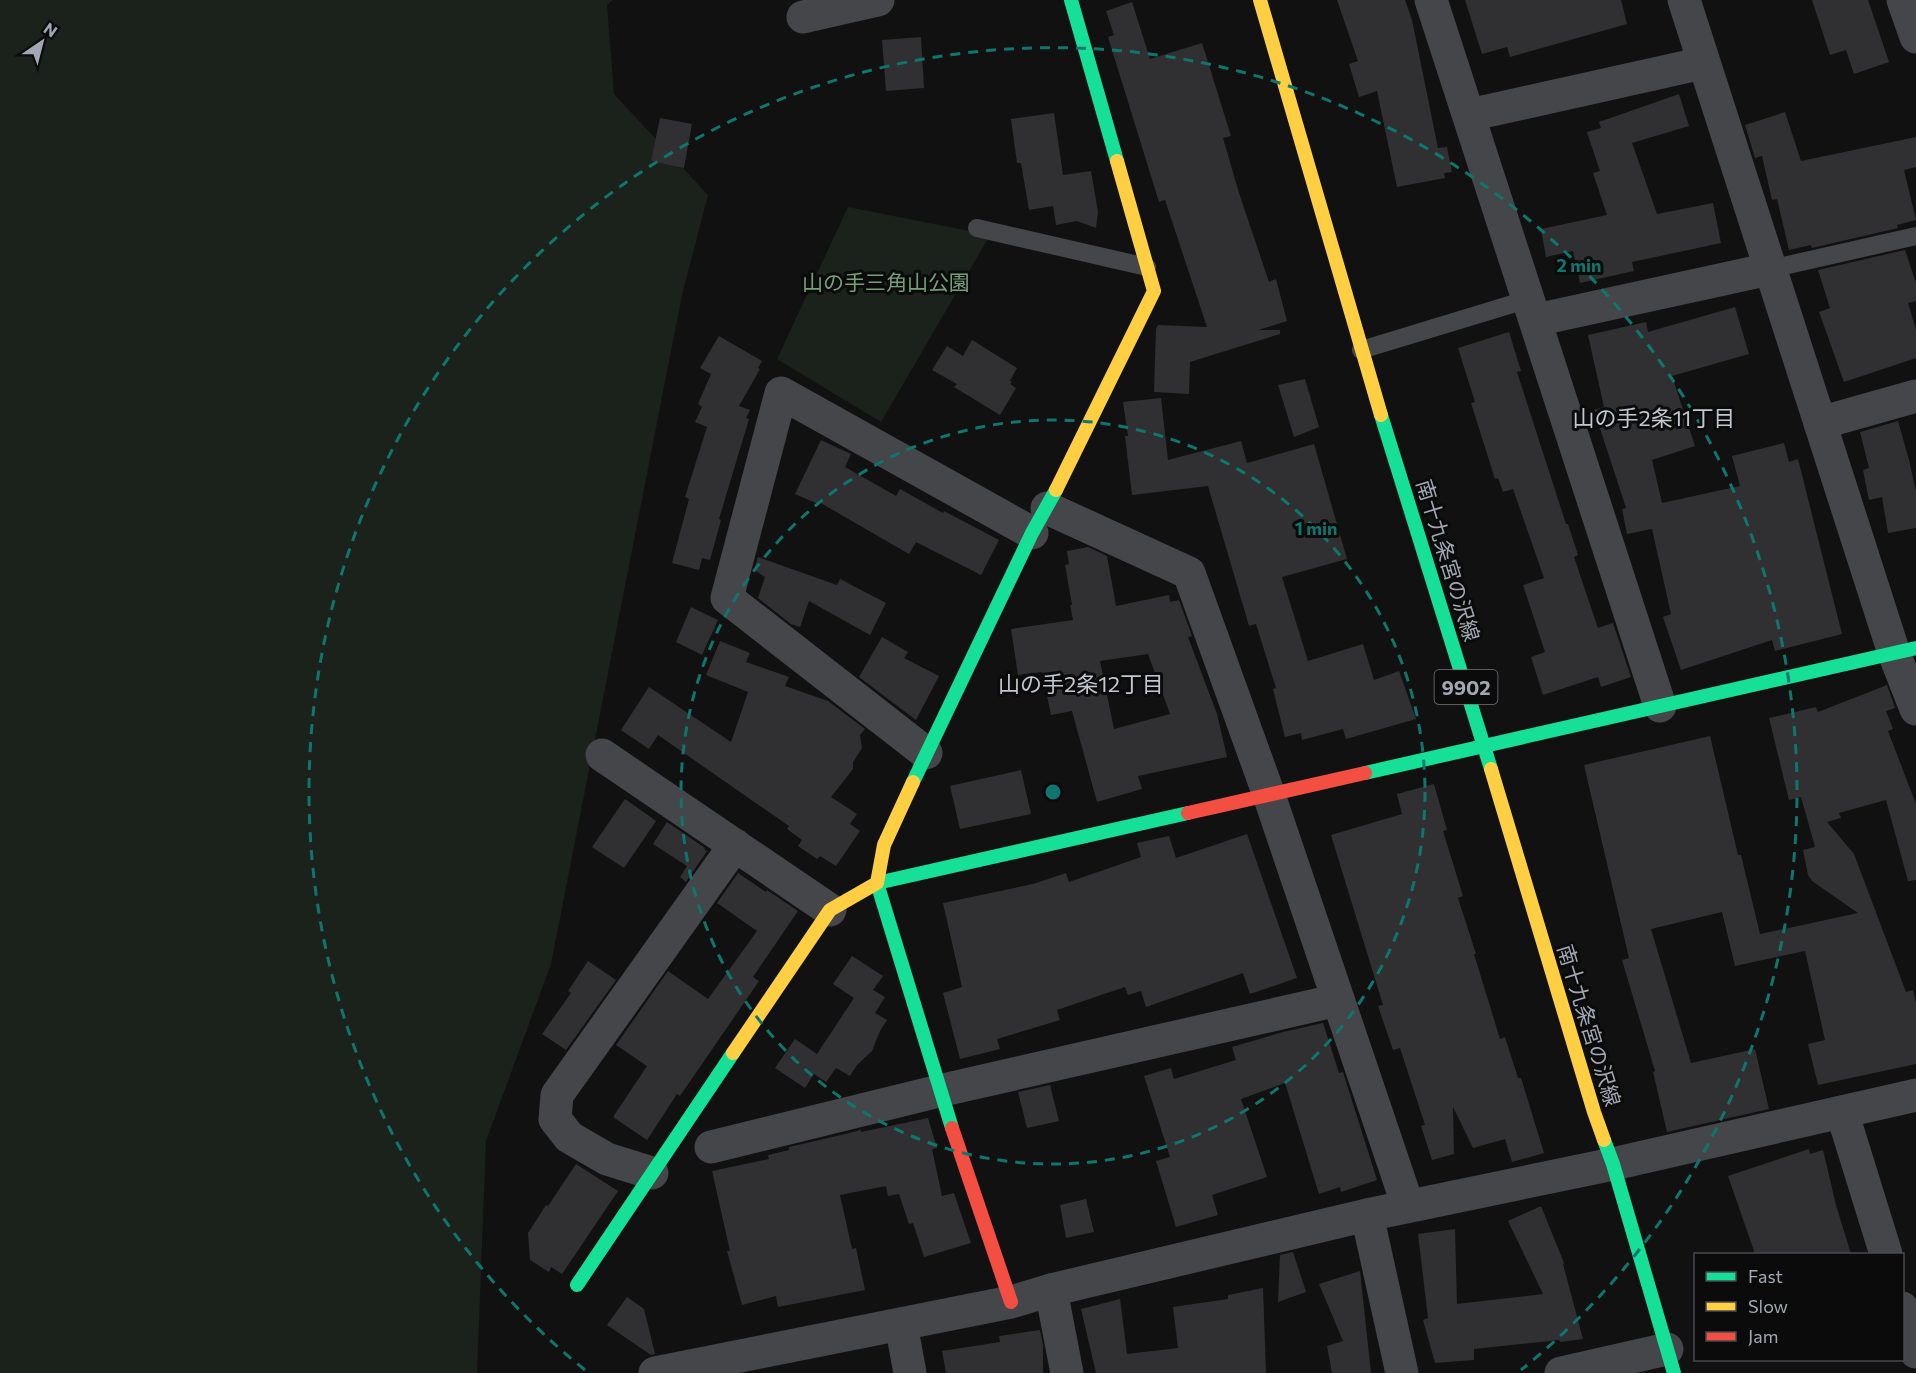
<svg xmlns="http://www.w3.org/2000/svg" width="1916" height="1373" viewBox="0 0 1916 1373" font-family="Commissioner,'Noto Sans JP',sans-serif">
<style>
.green{fill:#1b211b}
.building{fill:#303032;fill-rule:evenodd}
.lines{fill:none;stroke-linecap:round;stroke-linejoin:round}
.lane{stroke:#45464a;stroke-width:18}
.street{stroke:#45464a;stroke-width:33}
.fast{stroke:#16e098;stroke-width:14}
.slow{stroke:#ffcf43;stroke-width:14}
.jam{stroke:#f24e42;stroke-width:14}
.ring{fill:none;stroke:#0f766e;stroke-width:3;stroke-dasharray:10 8}
.labels{text-anchor:middle;dominant-baseline:central;stroke-width:6;stroke-linejoin:round;paint-order:stroke}
.shield{fill:#0b0b0c;stroke:#747881;stroke-width:1.5}
.shield-label{font-size:20px;font-weight:bold;fill:#a1a7b3}
.park-label{font-size:21px;fill:#779f78;stroke:#0b0b0c}
.street-label{font-size:21px;fill:#a1a7b3;stroke:#0b0b0c}
.neighbourhood-label{font-size:22px;fill:#c2c6cf;stroke:#0b0b0c}
.centre{fill:#0f766e;stroke:#0b0b0c;stroke-width:3}
.ring-label{font-size:18px;text-anchor:middle;font-weight:bold;fill:#0f766e;stroke:#0b0b0c;stroke-width:6;stroke-linejoin:round;paint-order:stroke}
</style>
<rect width="100%" height="100%" fill="#111"/>
<!-- green -->
<g class="green">
<polygon points="0,0 613,0 607,5 614,94 708,195 682,295 551,964 486,1141 477,1373 0,1373"/>
<polygon points="848,207 990,235 881,422 777,359"/>
</g>
<!-- building -->
<g class="building">
<polygon points="1337,0 1405,0 1412,20 1438,148 1447,147 1452,172 1444,173 1445,178 1397,187 1377,91 1359,97 1349,64 1358,61"/>
<polygon points="1465,0 1621,0 1627,24 1510,57 1507,47 1482,54"/>
<polygon points="1812,0 1868,0 1889,62 1854,74 1846,50 1830,55"/>
<polygon points="1132,2 1150,59 1202,43 1231,136 1223,138 1239,193 1269,282 1276,279 1287,321 1258,330 1280,330 1280,334 1190,362 1189,394 1154,392 1156,329 1158,325 1207,327 1165,200 1159,202 1108,37 1114,35 1106,11"/>
<polygon points="921,37 924,88 886,91 882,40"/>
<polygon points="1679,94 1689,126 1632,143 1657,214 1713,203 1721,243 1632,262 1634,271 1580,283 1573,251 1546,257 1541,229 1607,215 1593,173 1600,171 1587,132 1601,128 1599,122"/>
<polygon points="1785,112 1801,161 1916,137 1916,167 1904,170 1916,220 1897,225 1898,228 1812,248 1811,245 1789,250 1777,199 1772,200 1762,156 1755,158 1745,125"/>
<polygon points="1054,113 1063,175 1091,171 1098,212 1096,228 1077,221 1056,225 1053,206 1029,210 1021,163 1017,163 1011,119"/>
<polygon points="660,118 692,124 684,168 651,161"/>
<polygon points="1905,250 1916,283 1916,301 1908,303 1916,330 1916,358 1844,382 1819,312 1830,308 1818,270"/>
<polygon points="1735,307 1749,354 1672,376 1695,446 1652,460 1662,503 1740,486 1732,456 1784,443 1789,462 1798,459 1842,634 1775,651 1772,640 1681,670 1663,617 1671,614 1652,529 1627,534 1622,509 1626,508 1594,410 1604,407 1588,335 1646,322 1648,332"/>
<polygon points="1509,332 1521,371 1517,372 1566,524 1568,524 1578,555 1574,557 1598,628 1613,623 1631,677 1601,687 1598,677 1543,695 1531,657 1545,652 1523,585 1544,578 1513,489 1503,492 1498,478 1495,479 1471,403 1475,402 1458,348"/>
<polygon points="719,336 762,361 758,368 760,369 739,406 750,410 746,418 749,419 719,519 721,520 710,560 702,558 699,570 672,563 689,499 685,497 707,427 695,422 702,407 698,404 711,374 700,368"/>
<polygon points="972,340 1017,368 1010,381 1012,382 1010,384 1016,388 1000,415 954,387 957,384 932,370 947,346 963,356"/>
<polygon points="1305,379 1319,427 1294,437 1278,385"/>
<polygon points="1161,398 1168,460 1241,441 1247,463 1314,444 1347,559 1282,577 1308,661 1363,644 1374,680 1399,671 1416,719 1346,739 1343,729 1302,740 1301,733 1285,737 1273,689 1276,688 1256,624 1249,626 1208,486 1132,495 1125,436 1128,436 1123,402"/>
<polygon points="1898,421 1909,460 1916,492 1916,528 1888,533 1882,497 1869,500 1863,470 1869,468 1860,432"/>
<polygon points="821,440 851,454 845,467 896,496 900,489 943,513 944,511 999,540 981,575 916,542 909,554 819,502 818,504 795,494"/>
<path d="M1088 547 1107 556 1116 606 1169 595 1170 602 1179 600 1192 636 1188 637 1217 714 1227 757 1138 776 1142 789 1097 802 1072 711 1051 715 1042 672 1018 675 1011 629 1073 620 1070 605H1072L1065 565 1069 564 1067 551ZM1148 654 1170 714 1114 729 1100 661Z"/>
<polygon points="758,557 837,585 840,579 886,603 870,635 809,601 800,627 791,624 758,598 765,577 754,570"/>
<polygon points="691,607 718,620 702,655 676,642"/>
<polygon points="882,637 908,652 904,658 939,676 916,720 859,677"/>
<polygon points="720,641 750,653 746,662 789,677 785,686 828,701 865,729 860,735 862,748 853,762 853,769 831,797 857,814 850,824 860,831 836,866 820,856 817,859 798,846 802,840 787,829 789,826 658,735 649,749 621,730 649,687 731,742 748,692 706,675"/>
<polygon points="1887,685 1895,708 1886,711 1893,729 1888,731 1916,804 1916,880 1908,881 1886,800 1839,813 1841,818 1827,822 1854,854 1906,992 1913,990 1916,1004 1916,1064 1818,1085 1808,1044 1825,1040 1805,951 1735,966 1722,912 1651,929 1691,1063 1755,1049 1769,1109 1667,1132 1653,1072 1655,1071 1622,960 1629,958 1584,765 1710,736 1738,855 1741,855 1760,934 1858,913 1812,881 1808,875 1803,850 1815,847 1801,797 1789,800 1769,718 1816,707 1818,712"/>
<polygon points="1021,770 1031,814 960,829 950,786"/>
<polygon points="1434,784 1447,830 1443,831 1463,896 1458,898 1476,954 1474,954 1500,1039 1505,1037 1518,1078 1521,1078 1544,1153 1512,1162 1505,1139 1473,1148 1453,1107 1454,1154 1432,1160 1421,1126 1425,1125 1400,1048 1393,1050 1378,1006 1383,1005 1331,835 1402,814 1397,794"/>
<polygon points="625,799 656,821 624,868 592,847"/>
<polygon points="667,822 705,848 704,849 707,851 686,882 680,877 687,866 653,844"/>
<polygon points="1247,834 1297,978 1250,994 1243,973 1146,1007 1141,991 1128,995 1125,987 1057,1010 1060,1020 997,1039 1000,1049 960,1059 943,993 962,987 943,903 1033,884 1066,873 1069,882 1141,857 1137,843 1169,836 1176,858"/>
<polygon points="738,873 766,892 767,890 798,911 753,977 759,981 680,1096 677,1094 647,1140 613,1117 647,1066 616,1045 668,971 708,999 757,931 717,903"/>
<polygon points="852,956 883,976 873,990 885,997 875,1013 887,1020 880,1031 872,1051 857,1065 850,1076 836,1068 826,1082 814,1074 805,1088 775,1068 795,1039 817,1054 854,998 833,984"/>
<polygon points="588,961 616,980 566,1050 542,1034 571,993 568,991"/>
<polygon points="1323,1023 1339,1073 1343,1072 1377,1180 1341,1192 1340,1187 1319,1194 1285,1083 1241,1099 1267,1177 1212,1195 1218,1215 1176,1227 1156,1161 1170,1157 1144,1076 1171,1068 1174,1079 1236,1060 1232,1047 1283,1032"/>
<polygon points="1050,1085 1059,1121 1027,1128 1018,1092"/>
<polygon points="928,1118 937,1148 932,1149 942,1196 954,1193 971,1243 924,1257 913,1223 909,1224 899,1194 888,1196 886,1186 840,1195 852,1249 856,1248 865,1290 778,1307 776,1296 742,1305 727,1251 730,1251 712,1171 769,1159 768,1155 789,1150 789,1147 845,1134 861,1130 861,1132"/>
<polygon points="1809,1149 1810,1154 1823,1150 1836,1205 1851,1254 1755,1254 1728,1176"/>
<polygon points="576,1164 618,1191 562,1274 551,1267 549,1272 530,1260 528,1233 546,1205 548,1206"/>
<polygon points="1086,1199 1094,1232 1066,1238 1060,1205"/>
<polygon points="1541,1206 1564,1263 1563,1264 1583,1339 1560,1342 1559,1340 1474,1349 1474,1360 1435,1363 1423,1320 1428,1318 1418,1234 1455,1229 1457,1304 1543,1294 1508,1221"/>
<polygon points="1293,1252 1306,1292 1278,1302 1280,1255"/>
<polygon points="1360,1271 1371,1373 1332,1373 1327,1346 1343,1341 1319,1284"/>
<polygon points="1263,1288 1266,1373 1096,1373 1081,1309 1120,1299 1127,1354 1178,1348 1173,1307 1228,1299 1228,1295"/>
<polygon points="627,1297 644,1309 655,1354 651,1355 607,1325"/>
<polygon points="1040,1330 1043,1345 1043,1373 946,1373 942,1351 1000,1342 999,1336"/>
</g>
<g class="lines">
<!-- lane -->
<g class="lane">
<polyline points="977,228 1147,267"/>
<polyline points="1770,269 1916,236"/>
<polyline points="1361,350 1529,299"/>
</g>
<!-- street -->
<g class="street">
<polyline points="1431,0 1660,706"/>
<polyline points="1684,0 1894,653 1916,709"/>
<polyline points="1903,0 1916,37"/>
<polyline points="803,17 878,0"/>
<polyline points="1469,115 1703,63"/>
<polyline points="1536,320 1770,269"/>
<polyline points="1820,423 1916,396"/>
<polyline points="1047,508 1189,573 1269,795 1408,1206"/>
<polyline points="926,753 727,598 781,393 1032,533"/>
<polyline points="602,755 830,910"/>
<polyline points="1842,1112 1886,1254"/>
<polyline points="711,1147 939,1091 1338,1000"/>
<polyline points="652,1173 607,1159 569,1137 555,1119 557,1095 735,845"/>
<polyline points="1367,1215 1402,1373"/>
<polyline points="1051,1290 1067,1373"/>
<polyline points="1902,1308 1916,1352"/>
<polyline points="901,1324 910,1373"/>
<polyline points="655,1373 1011,1302 1051,1290 1367,1215 1613,1164 1916,1095"/>
<polyline points="1561,1373 1667,1349"/>
</g>
<!-- fast -->
<g class="fast">
<polyline points="1071,0 1117,161"/>
<polyline points="1381,415 1491,769"/>
<polyline points="1365,773 1916,648"/>
<polyline points="913,782 1032,533 1056,490"/>
<polyline points="952,1128 877,883 1188,813"/>
<polyline points="1604,1140 1613,1164 1674,1373"/>
<polyline points="577,1285 733,1053"/>
</g>
<!-- slow -->
<g class="slow">
<polyline points="1260,0 1381,415"/>
<polyline points="1056,490 1154,291 1117,161"/>
<polyline points="1491,769 1594,1112 1604,1140"/>
<polyline points="733,1053 830,910 877,883 884,845 913,782"/>
</g>
<!-- jam -->
<g class="jam">
<polyline points="1188,813 1365,773"/>
<polyline points="952,1128 1011,1302"/>
</g>
</g>
<!-- distance rings -->
<g class="ring">
<circle cx="1053" cy="792" r="372"/>
<path d="M585 1370A744 744 0 1 1 1521 1370"/>
</g>
<g class="labels">
<!-- shield labels -->
<rect class="shield" x="1434.5" y="670" width="63" height="34" rx="4.5"/>
<g class="shield-label">
<text x="1466" y="687">9902</text>
</g>
<!-- park labels -->
<g class="park-label">
<text x="886" y="281">山の手三角山公園</text>
</g>
<!-- street labels -->
<g class="street-label">
<text transform="translate(1449 560) rotate(73)">南十九条宮の沢線</text>
<text transform="translate(1590 1025) rotate(73)">南十九条宮の沢線</text>
</g>
<!-- neighbourhood labels -->
<g class="neighbourhood-label">
<text x="1654" y="417">山の手2条11丁目</text>
<text x="1081" y="683">山の手2条12丁目</text>
</g>
</g>
<circle cx="1053" cy="792" r="9" class="centre"/>
<g class="ring-label">
<text x="1579" y="272">2 min</text>
<text x="1316" y="535">1 min</text>
</g>
<!-- legend -->
<rect x="1694" y="1253" width="210" height="108" fill="#0b0b0c" stroke="#47494f" stroke-width="1.5"/>
<rect x="1706" y="1272" width="30" height="9" fill="#16e098" stroke="#47494f" stroke-width="1.5"/>
<text x="1748" y="1283" font-size="18" fill="#a1a7b3">Fast</text>
<rect x="1706" y="1302" width="30" height="9" fill="#ffcf43" stroke="#47494f" stroke-width="1.5"/>
<text x="1748" y="1313" font-size="18" fill="#a1a7b3">Slow</text>
<rect x="1706" y="1332" width="30" height="9" fill="#f24e42" stroke="#47494f" stroke-width="1.5"/>
<text x="1748" y="1343" font-size="18" fill="#a1a7b3">Jam</text>
<!-- north arrow -->
<g transform="translate(42 42) rotate(35)" stroke="#0b0b0c" stroke-width="4.5" paint-order="stroke">
<path d="M0-4.5L10 22L0 15L-10 22Z" fill="#a1a7b3"/>
<text y="-9" font-size="16" font-weight="bold" text-anchor="middle" fill="#a1a7b3">N</text>
</g>
</svg>
